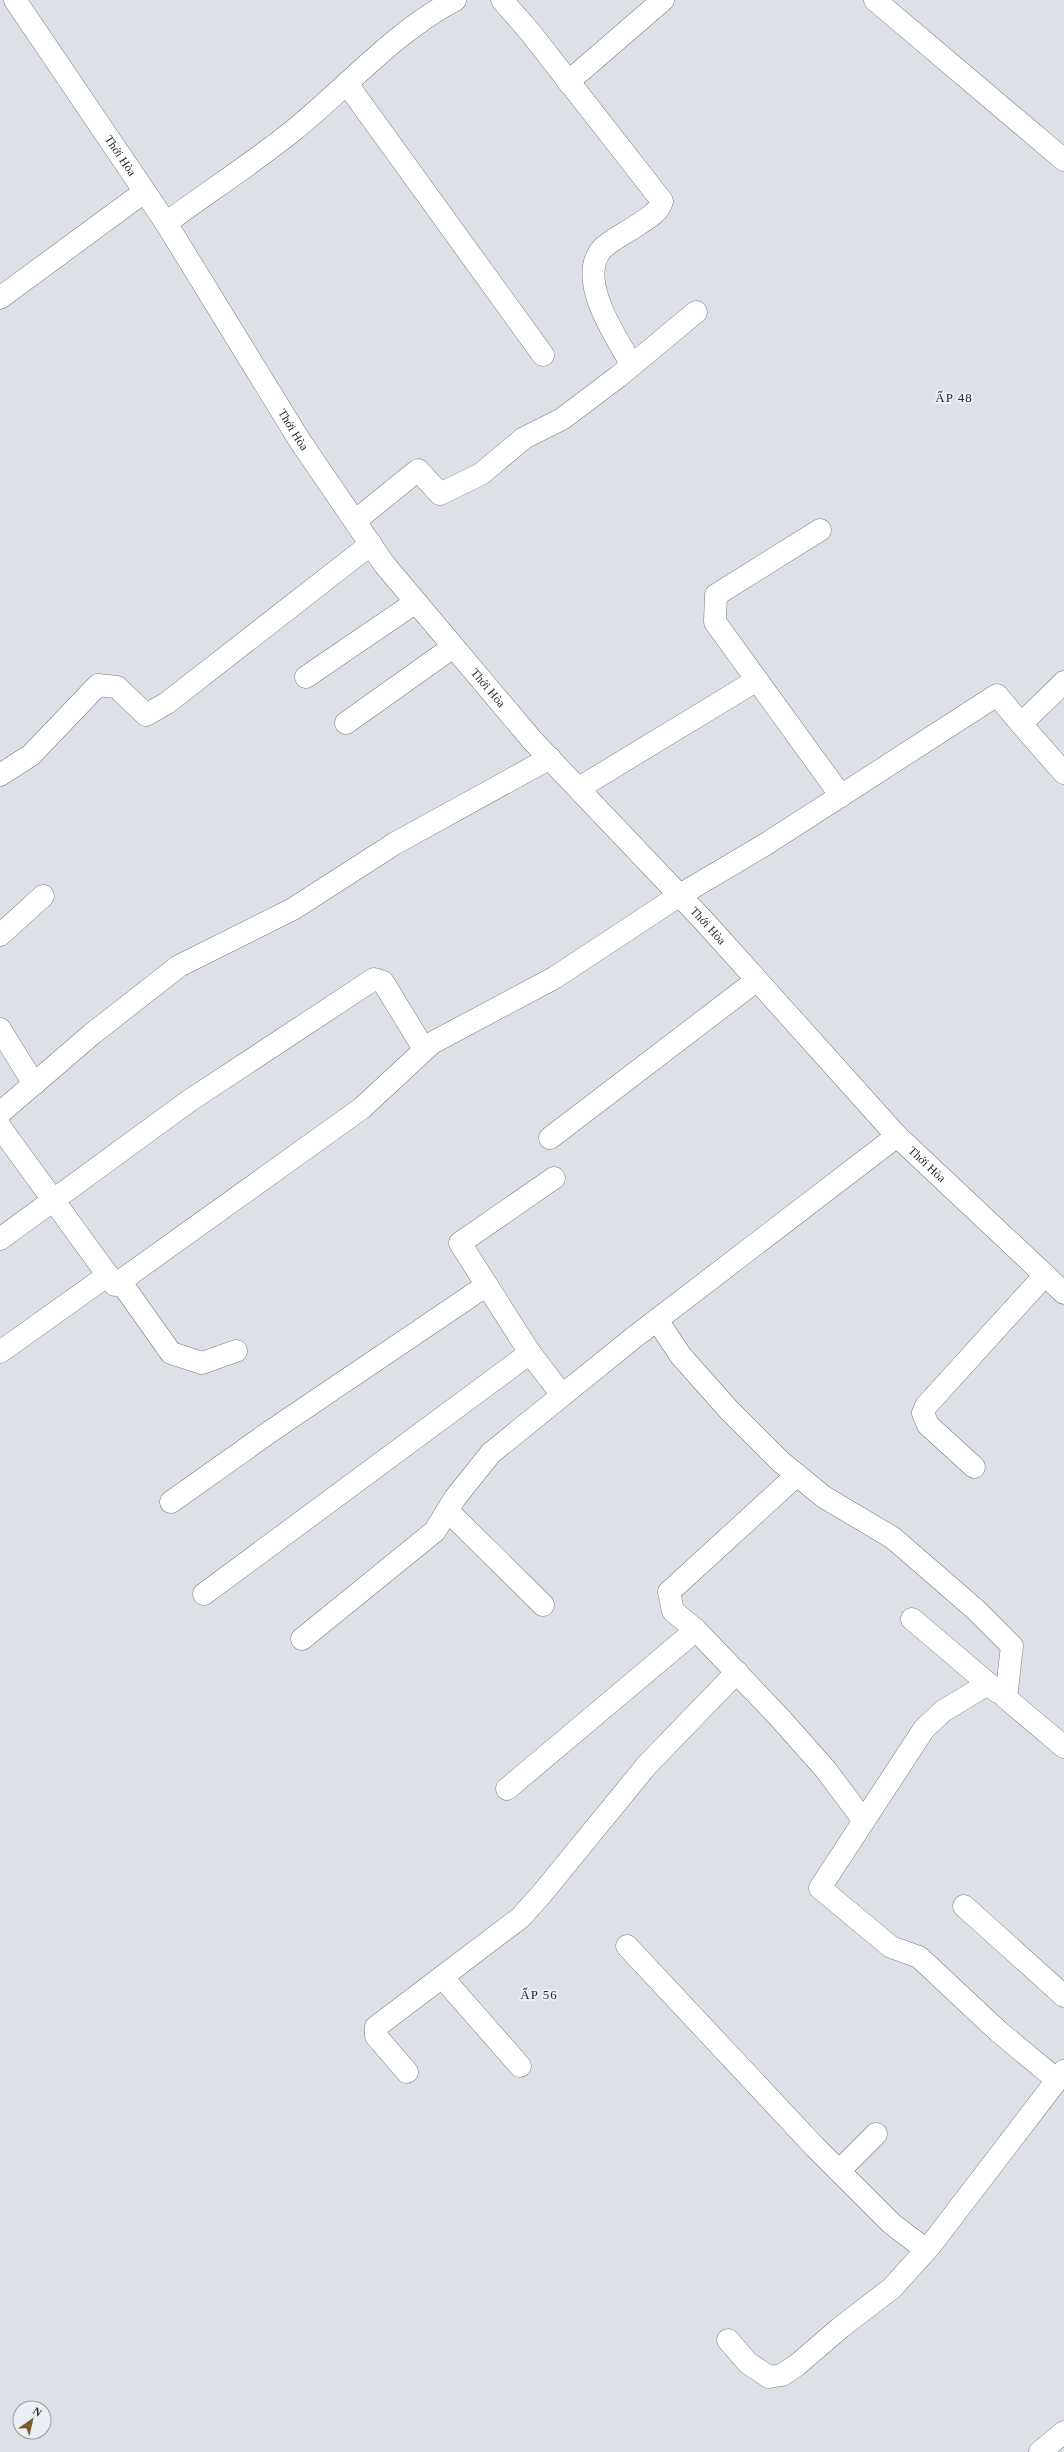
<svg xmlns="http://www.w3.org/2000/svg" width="1064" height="2452" viewBox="0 0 1064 2452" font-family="Georgia,serif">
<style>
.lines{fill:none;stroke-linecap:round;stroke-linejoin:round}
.minor-casing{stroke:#787c81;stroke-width:23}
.minor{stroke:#fff;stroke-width:22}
.labels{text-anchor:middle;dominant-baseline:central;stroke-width:4;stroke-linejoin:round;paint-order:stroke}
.street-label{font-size:12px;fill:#282a2c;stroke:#eaeff4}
.neighbourhood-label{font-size:13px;letter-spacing:1px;fill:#282a2c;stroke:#eaeff4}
</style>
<rect width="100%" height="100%" fill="#dde1e7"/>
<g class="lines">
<!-- minor casing -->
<g class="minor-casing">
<g id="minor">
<path id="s1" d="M15 0 166 223 300 441 384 564 532 740 704 921 897 1136 1064 1293"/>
<path d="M502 0 530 32 662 201C660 211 647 219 639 224 628 232 610 240 601 250 577 281 616 337 632 365"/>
<polyline points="875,0 1064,160"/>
<polyline points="568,82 663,0"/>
<polyline points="347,84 543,355"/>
<path d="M166 223C208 192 253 163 294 130 347 87 394 32 455 0"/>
<polyline points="0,298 144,192"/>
<polyline points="355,521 418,470 440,494 481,474 524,438 562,419 619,376 696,312"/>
<polyline points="820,530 716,595 715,622 841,796"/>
<polyline points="306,677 416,602"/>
<polyline points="346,723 453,647"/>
<polyline points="1021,724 1064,773"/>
<polyline points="0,775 31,755 98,685 117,687 146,715 167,703 371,544"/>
<polyline points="579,788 757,680"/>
<polyline points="0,935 43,896"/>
<polyline points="0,1029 34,1084"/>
<polyline points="0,1113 92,1034 179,966 293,909 394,844 550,758"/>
<polyline points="0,1127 115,1285 362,1108 432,1043 554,978 680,895 766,844 997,695 1021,724 1064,682"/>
<polyline points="550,1138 757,980"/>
<polyline points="554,1178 460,1243 530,1353 562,1395"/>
<polyline points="0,1239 189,1101 374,979 383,982 424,1049"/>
<polyline points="120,1281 171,1353 202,1363 236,1351"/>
<polyline points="657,1320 681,1356 729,1410 781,1462 824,1497 893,1538 976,1610 1012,1646 1006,1698 1064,1747"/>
<polyline points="0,1352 108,1275"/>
<polyline points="974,1467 928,1425 923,1413 926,1406 1045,1275"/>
<polyline points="797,1475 669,1592 673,1611 696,1630 779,1717 826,1770 864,1821"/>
<polyline points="171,1502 271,1431 487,1285"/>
<polyline points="448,1511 543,1605"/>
<polyline points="204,1594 530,1353"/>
<polyline points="912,1619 998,1692"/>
<polyline points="302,1639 435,1531 455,1498 491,1453 632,1339 897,1136"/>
<polyline points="988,1684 943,1711 924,1729 820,1888 891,1947 919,1957 998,2031 1057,2080"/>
<polyline points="507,1789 696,1630"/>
<polyline points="964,1906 1064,1996"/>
<polyline points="627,1946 815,2147 892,2224 921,2246 930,2246 1064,2071"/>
<polyline points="520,2066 442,1977 520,1918 540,1896 647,1765 737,1672"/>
<polyline points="407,2072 376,2036 376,2027 442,1977"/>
<polyline points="839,2171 876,2134"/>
<polyline points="728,2340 748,2363 769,2377 782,2375 797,2365 840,2328 892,2288 930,2246"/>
<polyline points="1040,2452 1064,2432"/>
</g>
</g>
<!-- minor -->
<use href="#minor" class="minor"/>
</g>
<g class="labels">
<!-- street labels -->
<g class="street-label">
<text stroke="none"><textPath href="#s1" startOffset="188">Thới Hòa</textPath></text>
<text stroke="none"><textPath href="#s1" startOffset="512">Thới Hòa</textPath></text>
<text stroke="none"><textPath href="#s1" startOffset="836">Thới Hòa</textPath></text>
<text stroke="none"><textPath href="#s1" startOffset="1160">Thới Hòa</textPath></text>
<text stroke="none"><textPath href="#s1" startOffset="1484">Thới Hòa</textPath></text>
</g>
<!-- neighbourhood labels -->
<g class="neighbourhood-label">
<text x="954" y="397">ẤP 48</text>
<text x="539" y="1994">ẤP 56</text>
</g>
</g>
<!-- north arrow -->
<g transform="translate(32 2420) rotate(34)"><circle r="19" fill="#eaeff4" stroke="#9ca0a4"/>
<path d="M0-3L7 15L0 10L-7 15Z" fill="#785a2f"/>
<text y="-6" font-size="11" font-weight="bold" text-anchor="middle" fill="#282a2c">N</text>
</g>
</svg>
